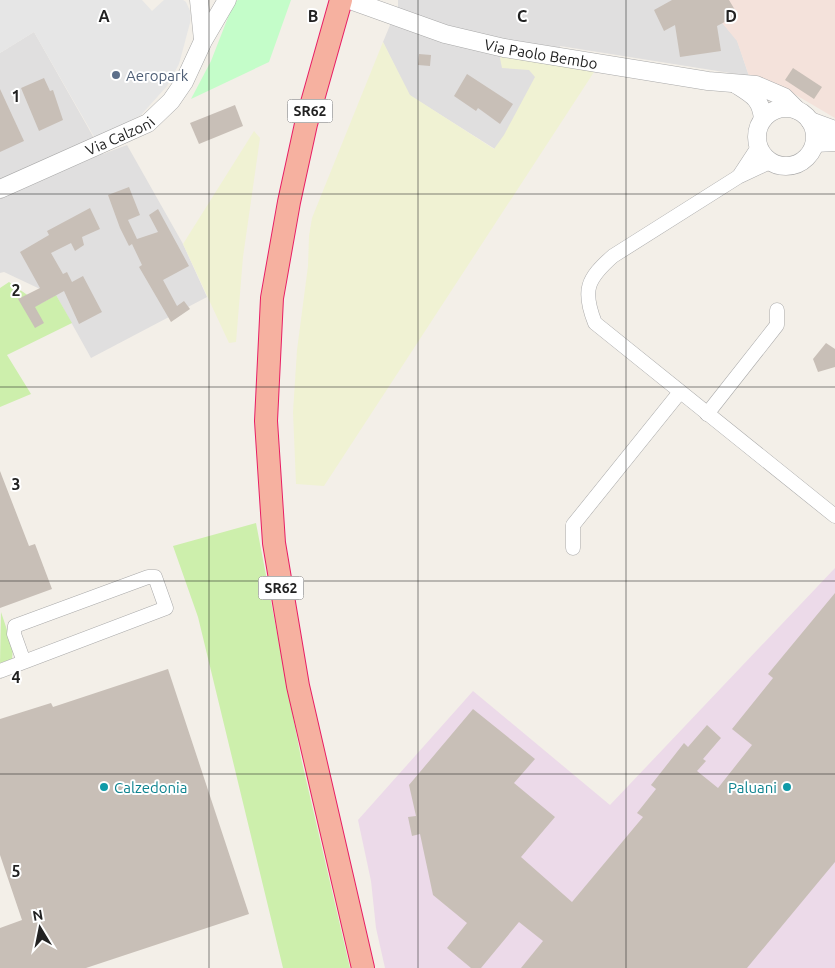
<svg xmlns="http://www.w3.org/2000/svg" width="835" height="968" viewBox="0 0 835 968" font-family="Ubuntu,sans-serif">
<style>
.residential{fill:#e0dfdf}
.industrial{fill:#ecdae9}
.military{fill:#f4e2db}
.farmland{fill:#f0f2d3}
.grass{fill:#cdefac}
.park{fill:#c4fdc9}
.parking{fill:#e6e6e6}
.building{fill:#c8bfb7}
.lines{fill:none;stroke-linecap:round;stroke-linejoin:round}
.minor-casing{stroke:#a9a9a9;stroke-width:15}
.tertiary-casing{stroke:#a9a9a9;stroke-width:19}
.trunk-casing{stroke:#e81e64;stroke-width:24}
.minor{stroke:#fff;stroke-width:14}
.tertiary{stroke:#fff;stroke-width:18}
.trunk{stroke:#f6b1a0;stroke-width:22}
.grid{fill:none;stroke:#222;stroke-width:1;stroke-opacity:0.55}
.service-dot{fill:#5c6f8a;stroke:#fff;stroke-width:2}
.culture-dot{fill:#0f9aa8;stroke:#fff;stroke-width:2}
.labels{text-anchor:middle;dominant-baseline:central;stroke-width:4;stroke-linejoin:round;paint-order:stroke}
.shield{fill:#fff;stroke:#646464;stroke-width:1}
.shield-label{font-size:14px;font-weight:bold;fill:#222}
.street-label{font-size:15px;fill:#222;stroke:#fff}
.service-label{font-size:15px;fill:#4e5e75;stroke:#fff;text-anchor:start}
.culture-label{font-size:15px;fill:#0d838f;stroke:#fff;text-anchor:start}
.grid-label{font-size:16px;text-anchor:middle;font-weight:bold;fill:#222;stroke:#fff;stroke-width:4;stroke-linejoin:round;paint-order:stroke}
</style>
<rect width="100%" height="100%" fill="#f3efe8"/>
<!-- residential -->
<g class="residential">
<polygon points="398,0 703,0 737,40 749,76 560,46 554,69 495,149 409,95 383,42 398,6"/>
<polygon points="34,32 103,154 127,145 183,244 207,297 91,358 57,297 4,272 0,273 0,53"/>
</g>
<!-- industrial -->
<polygon class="industrial" points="835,568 835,968 385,968 376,928 371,881 358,820 473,691 610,805"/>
<!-- military -->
<polygon class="military" points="703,0 835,0 835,118 784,88 749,76 737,41"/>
<!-- farmland -->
<g class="farmland">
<polygon points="383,42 410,95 494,149 504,135 535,77 529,70 502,68 500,58 502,54 596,69 324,486 296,484 293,412 297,350 308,266 309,236 312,218"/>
<polygon points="254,131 260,138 243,257 236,342 229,343 183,244"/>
</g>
<!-- grass -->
<g class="grass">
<polygon points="9,282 40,304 56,295 72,323 7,355 31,394 0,407 0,288"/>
<polygon points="256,523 301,758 350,968 283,968 198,617 173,546"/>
<polygon points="1,612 13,648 12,659 0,663"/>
</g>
<!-- park -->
<polygon class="park" points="238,0 291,0 269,62 191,99 211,61 234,2"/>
<!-- parking -->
<polygon class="parking" points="0,0 142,0 152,11 164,0 183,0 186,2 191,13 190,23 179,64 167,86 141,115 96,140 34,32 0,53"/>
<!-- building -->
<g class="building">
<polygon points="672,0 729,0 738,15 717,26 721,51 680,57 675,25 664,31 654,10"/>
<polygon points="419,54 431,55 430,66 418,65"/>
<polygon points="793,68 822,87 814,99 785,80"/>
<polygon points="467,74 513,104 500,124 478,108 476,111 454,96"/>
<polygon points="44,78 50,91 53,90 63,120 39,131 21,88"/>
<polygon points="0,89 24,141 0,152"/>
<polygon points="235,105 243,126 199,144 190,123"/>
<polygon points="129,187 140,215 128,220 137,239 158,232 149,215 158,209 189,266 163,280 177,306 184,301 190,309 171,322 139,267 142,265 132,244 129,246 120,228 108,195"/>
<polygon points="90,208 100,229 82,237 84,245 75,251 71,243 51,253 63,274 67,272 72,282 83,276 102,312 79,324 64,291 35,307 44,323 35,328 18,299 40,288 20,252 49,235 47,231"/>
<polygon points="826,343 835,349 835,367 818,372 813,359"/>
<polygon points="0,471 29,546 35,544 52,589 0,608"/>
<polygon points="835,593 835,862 747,968 521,968 543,941 519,922 481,968 471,968 447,948 467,923 433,895 420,834 412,836 408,817 416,816 409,785 473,709 535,759 514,783 555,817 521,857 572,902 643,817 637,813 656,789 651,785 684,743 688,747 707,725 721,738 703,759 706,761 697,771 718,788 752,745 732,729 773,678 768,674"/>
<polygon points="168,669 249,914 86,968 0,968 0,928 22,920 0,855 0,719 51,703 53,707"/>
</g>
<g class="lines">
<!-- minor casing -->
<g class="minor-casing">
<g id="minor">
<path d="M770 162 738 177 613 256C587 279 582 290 595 323L835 516"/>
<polyline points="739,176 758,147"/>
<polyline points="707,414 777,325 777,310"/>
<polyline points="573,548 573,525 680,392"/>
<polyline points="0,671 166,608 155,577 148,577 15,626 14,634 24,662"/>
</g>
</g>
<!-- tertiary casing -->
<g class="tertiary-casing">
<g id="tertiary">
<polyline points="199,0 203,40"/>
<path id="s1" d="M350 0 445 34 504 48 708 81 756 85 784 97 797 110"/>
<path d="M737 85C753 95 761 99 763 119"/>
<circle cx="786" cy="137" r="29"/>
<polyline points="810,121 835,130"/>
<polyline points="815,143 835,142"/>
<path id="s2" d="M0 189 148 123 171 101 184 82 203 41 227 0"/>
</g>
</g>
<!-- trunk casing -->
<g class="trunk-casing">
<polyline id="trunk" points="341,0 306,124 289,202 272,298 266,421 274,543 298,686 363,968"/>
</g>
<!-- minor -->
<use href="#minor" class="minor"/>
<!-- tertiary -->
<use href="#tertiary" class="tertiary"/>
<!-- trunk -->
<use href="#trunk" class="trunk"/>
</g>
<!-- grid -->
<path class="grid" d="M209 0V968M418 0V968M626 0V968M0 194H835M0 387H835M0 581H835M0 774H835"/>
<!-- markers -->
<circle class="service-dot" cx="116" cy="75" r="5"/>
<g class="culture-dot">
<circle cx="104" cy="787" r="5"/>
<circle cx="787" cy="787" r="5"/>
</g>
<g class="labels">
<!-- shield labels -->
<g class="shield">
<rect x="287.5" y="99.5" width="45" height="23" rx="4"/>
<rect x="258.5" y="576.5" width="45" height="23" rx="4"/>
</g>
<g class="shield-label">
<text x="310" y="111">SR62</text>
<text x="281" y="588">SR62</text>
</g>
<!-- street labels -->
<g class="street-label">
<text stroke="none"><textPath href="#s1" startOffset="199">Via Paolo Bembo</textPath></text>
<text stroke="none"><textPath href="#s2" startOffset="131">Via Calzoni</textPath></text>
</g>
<!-- service labels -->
<g class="service-label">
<text x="126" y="75">Aeropark</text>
</g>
<!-- culture labels -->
<g class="culture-label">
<text x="114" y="787">Calzedonia</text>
<text x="777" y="787" text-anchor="end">Paluani</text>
</g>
</g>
<g class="grid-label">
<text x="104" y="22">A</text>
<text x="313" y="22">B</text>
<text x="522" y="22">C</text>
<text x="731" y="22">D</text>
<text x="16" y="102">1</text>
<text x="16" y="296">2</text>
<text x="16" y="490">3</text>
<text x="16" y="683">4</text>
<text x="16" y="877">5</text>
</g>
<!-- north arrow -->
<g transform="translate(40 928) rotate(350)" stroke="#ffffff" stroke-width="4" paint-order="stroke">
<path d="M0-4L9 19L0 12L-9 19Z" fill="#222222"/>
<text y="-8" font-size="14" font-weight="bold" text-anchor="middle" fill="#222222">N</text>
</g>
</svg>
